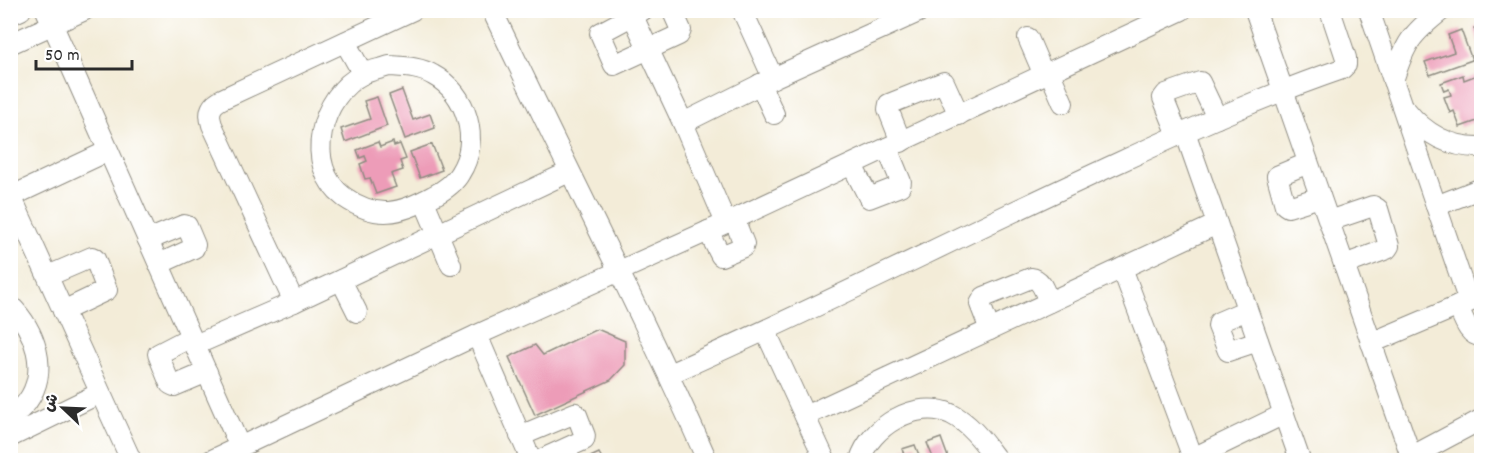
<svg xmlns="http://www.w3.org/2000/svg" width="1492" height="471" viewBox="0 0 1492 471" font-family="Dekko,'Playpen Sans Arabic',sans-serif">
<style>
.building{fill:#ed9cb8}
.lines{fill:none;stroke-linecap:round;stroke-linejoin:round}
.minor-casing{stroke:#8f8c82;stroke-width:22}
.minor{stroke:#fff;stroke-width:20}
</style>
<rect width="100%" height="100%" fill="#fff"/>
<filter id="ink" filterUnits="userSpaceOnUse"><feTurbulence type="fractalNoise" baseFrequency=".0167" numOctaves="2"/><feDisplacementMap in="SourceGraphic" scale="12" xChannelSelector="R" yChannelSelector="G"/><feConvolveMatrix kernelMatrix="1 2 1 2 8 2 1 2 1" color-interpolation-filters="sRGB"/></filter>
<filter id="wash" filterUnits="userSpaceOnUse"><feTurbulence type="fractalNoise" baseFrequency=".008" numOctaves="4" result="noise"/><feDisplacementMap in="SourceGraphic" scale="24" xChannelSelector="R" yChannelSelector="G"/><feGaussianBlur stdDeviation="1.35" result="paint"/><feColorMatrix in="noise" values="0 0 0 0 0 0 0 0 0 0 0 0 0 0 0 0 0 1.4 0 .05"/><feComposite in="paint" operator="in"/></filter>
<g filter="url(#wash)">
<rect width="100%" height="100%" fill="#f3ecd8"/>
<g id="blocks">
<!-- building -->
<g class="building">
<polygon points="1482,25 1482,49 1481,49 1474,28"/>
<polygon points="1461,30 1472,60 1430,75 1425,62 1454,52 1448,35"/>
<polygon points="1463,75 1464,80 1477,75 1479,79 1482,78 1482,106 1476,108 1480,120 1460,127 1454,111 1450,113 1444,97 1451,95 1449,89 1444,91 1441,83"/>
<polygon points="402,90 413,120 430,114 435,128 405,139 389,95"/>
<polygon points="377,97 387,126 345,142 341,129 370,119 364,101"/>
<polygon points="378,142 380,147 393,142 394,146 400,144 406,159 400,161 403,170 391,174 396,187 376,194 370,178 365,179 360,164 367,161 365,156 360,158 357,150"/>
<polygon points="432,144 442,170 420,178 410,152"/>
<polygon points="597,329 625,341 625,365 611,380 535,415 509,357 535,345 543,355"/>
<polygon points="941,438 949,460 934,460 927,443"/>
<polygon points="915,445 921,460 906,460 902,449"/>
<polygon points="599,453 603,460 584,460"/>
</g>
</g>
</g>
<g filter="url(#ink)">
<use href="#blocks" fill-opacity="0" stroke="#8f8c82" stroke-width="1.5"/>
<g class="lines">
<!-- minor casing -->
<g class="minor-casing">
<g id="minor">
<polyline points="46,10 240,447"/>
<path d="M492 10C563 161 640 308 707 460"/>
<polyline points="630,10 683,123 726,223"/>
<polyline points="643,10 600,33 614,65 679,35 681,30 672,10"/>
<polyline points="742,10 773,78"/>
<polyline points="1255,10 1411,456"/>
<polyline points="1369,10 1469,302"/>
<polyline points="10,15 21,10"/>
<polyline points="1028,38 1044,75"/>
<polyline points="345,42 363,74"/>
<polyline points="10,44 85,10"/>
<path d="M389 66C404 67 420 67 433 75 467 93 481 140 460 173 454 184 443 191 433 196 400 214 377 220 344 197 302 166 321 95 363 74 371 70 381 69 389 66Z"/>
<polyline points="1050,73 1063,103"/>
<path d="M1393 81C1405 43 1411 34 1442 10"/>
<polyline points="760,84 774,114"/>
<path d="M1406 110C1425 134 1450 148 1482 147"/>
<polyline points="683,123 773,78 923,10"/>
<polyline points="1185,132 1300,460"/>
<polyline points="1178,135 1163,98 1166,94 1200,82 1217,118"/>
<polyline points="901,142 888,109 889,104 944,82 959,115"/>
<polyline points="1308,163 1277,176 1285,205 1288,207 1320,197"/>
<polyline points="852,165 869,198 900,186 901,182 887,148"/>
<polyline points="11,196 131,460"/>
<polyline points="10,197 108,151"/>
<polyline points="424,201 451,265"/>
<polyline points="1436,206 1482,188"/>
<polyline points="1329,221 1373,206 1378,209 1389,246 1387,249 1344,265"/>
<polyline points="708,231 721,256 743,247 744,244 734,219"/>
<polyline points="148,240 184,225 187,226 195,245 194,248 159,264"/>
<polyline points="1122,268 1193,458"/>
<polyline points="48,276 92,257 95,259 107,290 63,311"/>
<polyline points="341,280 357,312"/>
<path d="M294 302 212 125C208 113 210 105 222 99L413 10"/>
<path d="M10 305C35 330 50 370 27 402 22 408 16 413 10 419"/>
<path d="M1458 306C1463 317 1468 337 1482 336"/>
<polyline points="1247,310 1219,322 1218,326 1228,351 1258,341"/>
<path d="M990 330 980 304 984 297 1031 278C1042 279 1045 293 1049 302"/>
<polyline points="766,332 825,460"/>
<polyline points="477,335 531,460"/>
<polyline points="191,337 158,354 170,384 174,386 207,372"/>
<polyline points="1371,343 1482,296"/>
<polyline points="195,345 294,302 569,172"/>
<path d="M669 374C821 307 969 231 1120 162 1193 128 1266 95 1342 69L1346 65V58L1330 10"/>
<polyline points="805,416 1217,224"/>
<polyline points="520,436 575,413 577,415 585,436 584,440 540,460"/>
<polyline points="10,437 100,393"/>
<polyline points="212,460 477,335 726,223 1182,10"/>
<path d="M860 460C870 427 916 398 951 414 971 424 984 443 997 460"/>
<polyline points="1189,460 1284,414"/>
<polyline points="1405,460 1482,419"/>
</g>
</g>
<!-- minor -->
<use href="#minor" class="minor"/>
</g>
</g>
<!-- margin -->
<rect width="1492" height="471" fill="none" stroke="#fff" stroke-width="36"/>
<!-- north arrow -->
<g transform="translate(63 408) rotate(293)" stroke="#ffffff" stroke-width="4.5" paint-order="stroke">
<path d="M0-4.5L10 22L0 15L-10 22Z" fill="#2b2b2b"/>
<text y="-9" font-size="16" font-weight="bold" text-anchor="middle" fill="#2b2b2b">ش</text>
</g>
<!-- scale -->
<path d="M36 60v9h96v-9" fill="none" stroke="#2b2b2b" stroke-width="3"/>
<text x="45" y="60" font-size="18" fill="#2b2b2b" stroke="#ffffff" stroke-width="4.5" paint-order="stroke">50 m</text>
</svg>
